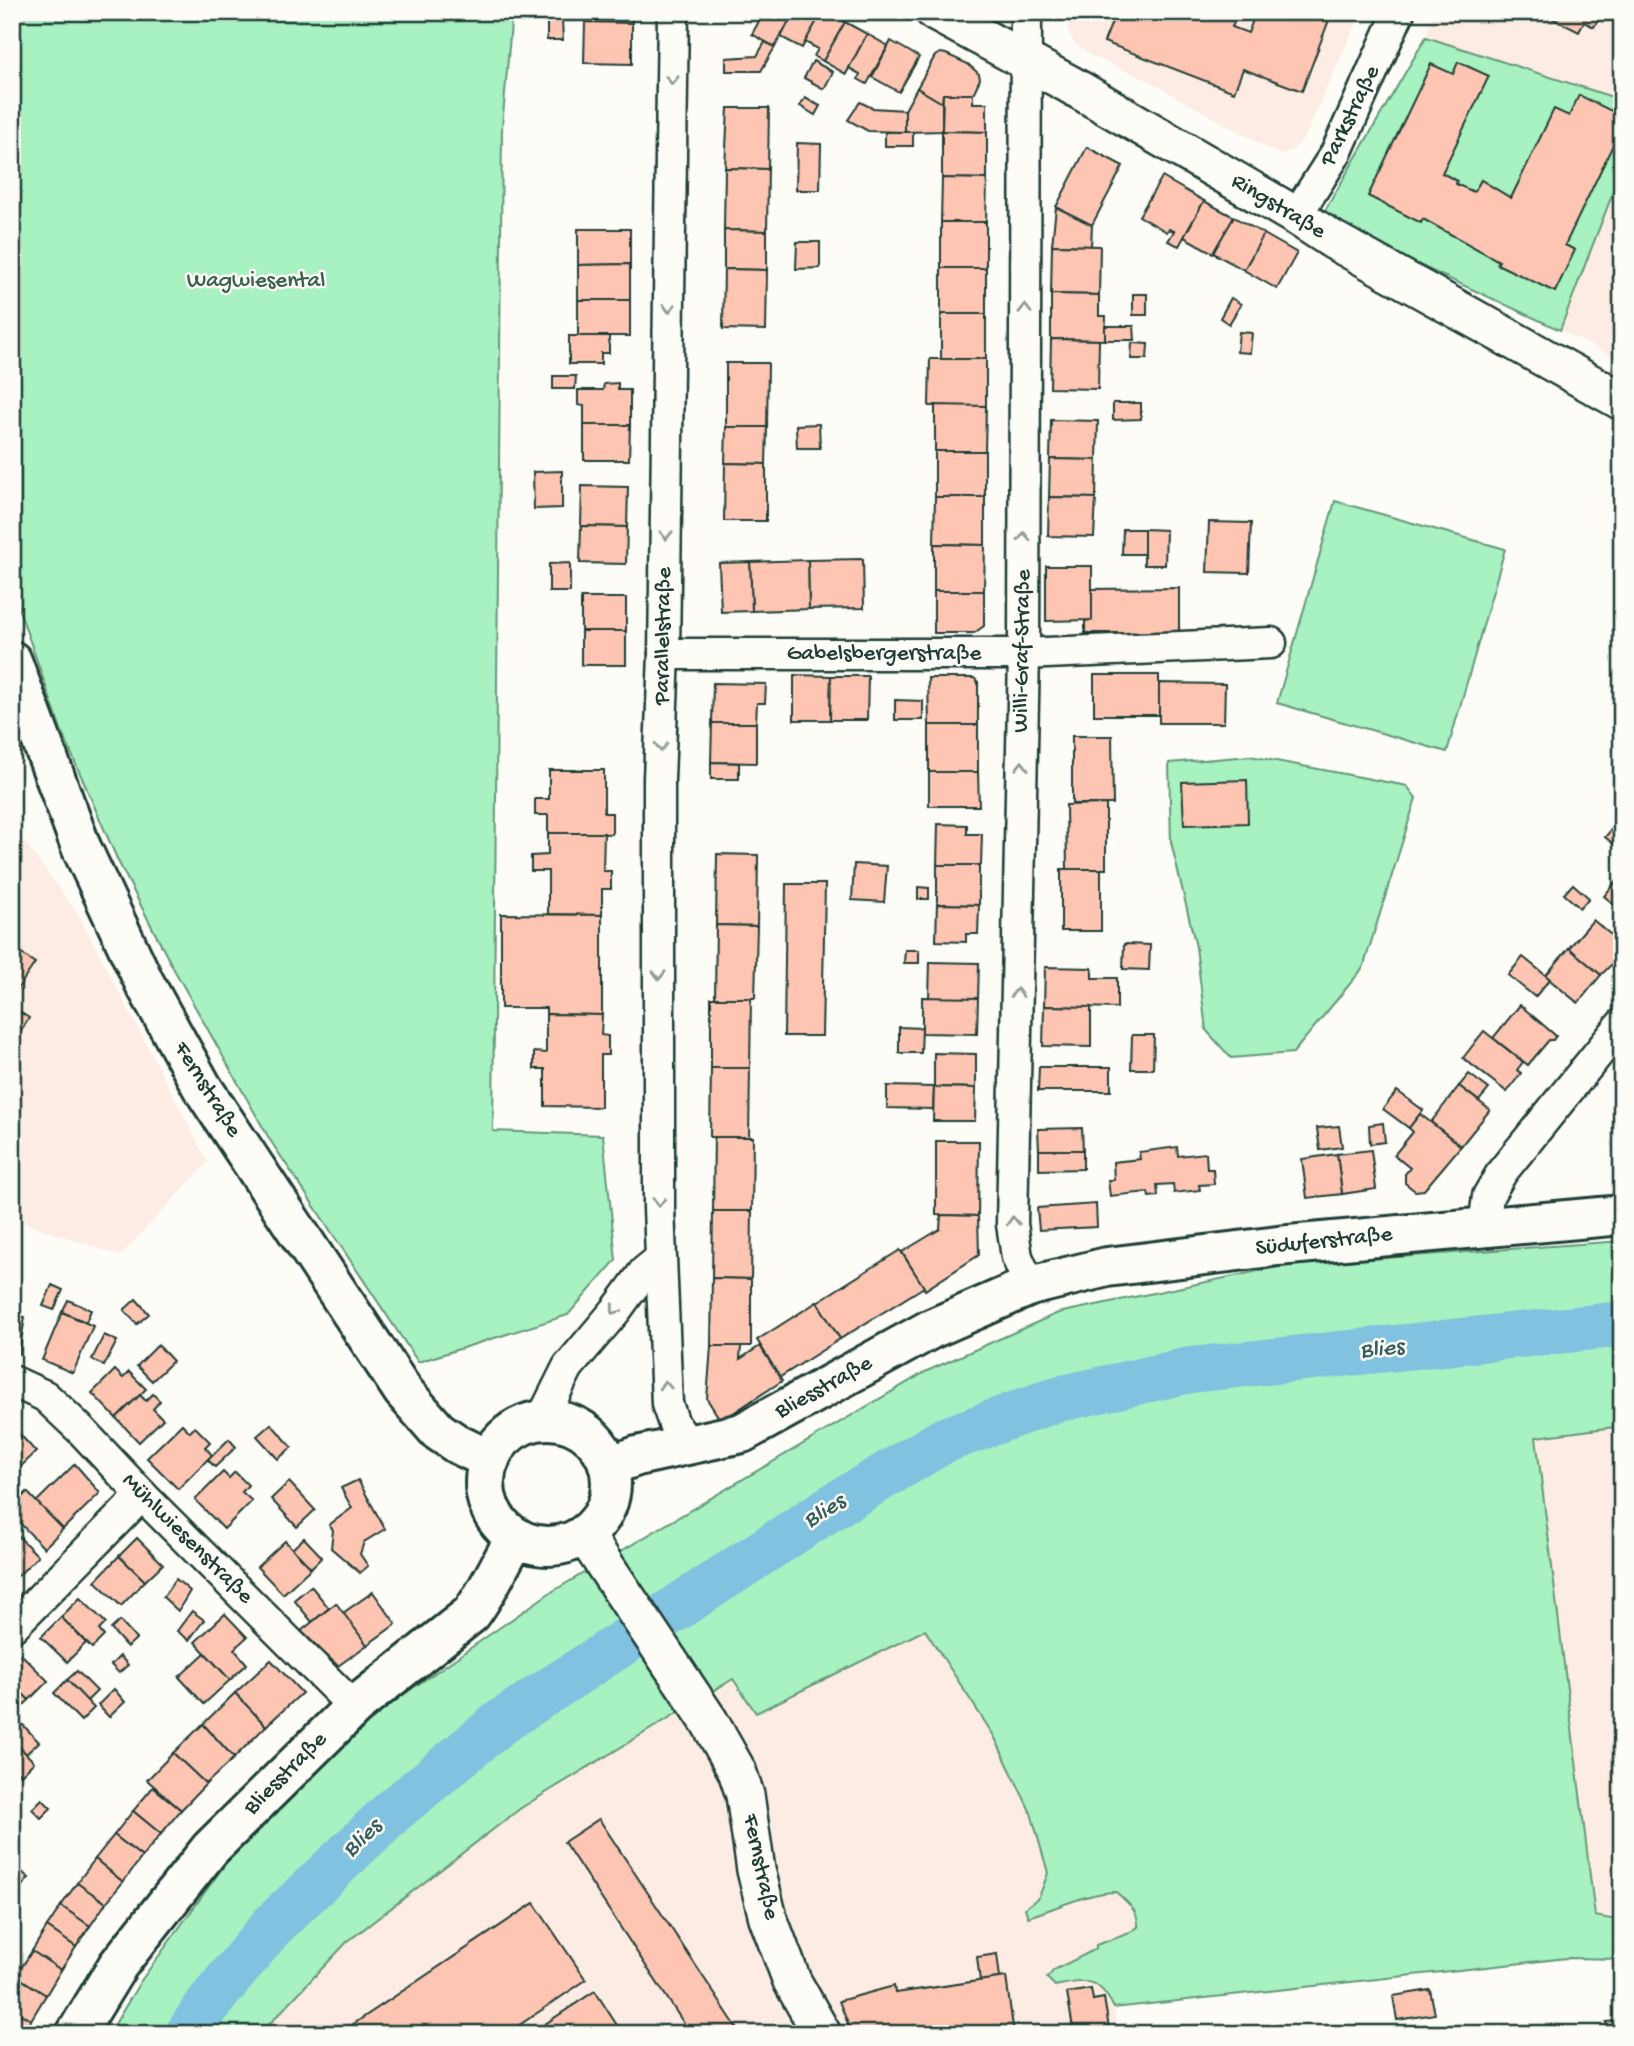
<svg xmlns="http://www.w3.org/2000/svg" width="1634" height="2046" viewBox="0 0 1634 2046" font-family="'Gochi Hand',sans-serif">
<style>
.built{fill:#fdece3}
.green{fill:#a8f1c0;stroke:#64977a;stroke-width:2}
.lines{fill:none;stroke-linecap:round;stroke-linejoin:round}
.river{stroke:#80c2e0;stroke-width:46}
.building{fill:#fec5b3;stroke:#1f3d34;stroke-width:2}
.minor-casing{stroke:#1f3d34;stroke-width:35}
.tertiary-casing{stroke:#1f3d34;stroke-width:42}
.secondary-casing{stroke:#1f3d34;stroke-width:44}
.minor{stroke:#fdfcf7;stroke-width:30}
.tertiary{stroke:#fdfcf7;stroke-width:37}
.secondary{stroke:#fdfcf7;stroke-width:38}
.oneway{stroke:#8e9c96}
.labels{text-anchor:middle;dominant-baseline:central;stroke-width:5;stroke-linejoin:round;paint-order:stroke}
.street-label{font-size:23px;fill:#1f3d34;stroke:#fdfcf7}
.park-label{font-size:23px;fill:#3a6150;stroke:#fdfcf7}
.water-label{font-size:24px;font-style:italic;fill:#375e5f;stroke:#fdfcf7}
</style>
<rect width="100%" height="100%" fill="#fdfcf7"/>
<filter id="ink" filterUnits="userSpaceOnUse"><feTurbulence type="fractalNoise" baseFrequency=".0143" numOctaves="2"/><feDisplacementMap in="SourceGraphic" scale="14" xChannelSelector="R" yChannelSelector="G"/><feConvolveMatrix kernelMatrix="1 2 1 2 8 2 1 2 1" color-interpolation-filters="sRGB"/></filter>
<g filter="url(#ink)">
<!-- built -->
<g class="built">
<polygon points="1068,12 1361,12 1305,137 1293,150 1280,155 1147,80 1092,56 1074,43 1068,30"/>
<polygon points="1434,12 1622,12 1622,100 1426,37"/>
<polygon points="1622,169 1622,361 1560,330"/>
<polygon points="12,825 78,914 208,1162 120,1256 12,1218"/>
<polygon points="1622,1426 1622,1921 1595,1916 1536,1437"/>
<polygon points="926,1630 994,1736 1031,1813 1048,1873 1039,1898 1025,1908 1027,1917 1060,1908 1100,1892 1116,1892 1130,1905 1138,1918 1138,1927 1127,1934 1096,1945 1096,1949 1054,1970 1055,1985 1085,1981 1105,1990 1114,2008 1117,2034 260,2034 347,1942 522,1808 733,1679 756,1713"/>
</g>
<!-- green -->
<g class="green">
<polygon points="12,12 512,12 502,128 493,1131 603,1135 616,1260 568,1315 418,1362 270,1140 171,964 118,861 62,732 12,590"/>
<polygon points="1426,37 1622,100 1622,169 1560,330 1320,219"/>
<polygon points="1335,501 1505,549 1447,752 1277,703"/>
<polygon points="1250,756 1407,786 1416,798 1363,968 1293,1053 1231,1058 1206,1030 1196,947 1171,842 1169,763"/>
<path d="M1622 1241V1426L1536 1437 1595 1916 1622 1921V1959L1567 1958 1114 2008C1098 1976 1087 1980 1055 1986L1047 1978 1054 1970 1096 1949V1945L1127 1934 1138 1927C1139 1911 1127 1902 1116 1892 1089 1892 1055 1909 1028 1917L1025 1908 1039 1897 1048 1873 1031 1813 994 1736 925 1630 756 1713 733 1679 521 1808 347 1942 260 2034H109L140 1982 226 1863 380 1711 548 1594 927 1371 1058 1313 1287 1265Z"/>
</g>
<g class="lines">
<!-- river -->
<polyline class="river" points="188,2034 209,2003 272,1926 392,1812 501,1722 832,1507 943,1441 1054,1400 1190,1370 1622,1324"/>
</g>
<!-- building -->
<g class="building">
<polygon points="585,12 632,12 632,23 585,22"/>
<polygon points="764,12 794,12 775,47 752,34"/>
<polygon points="794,12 822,12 802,48 781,37"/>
<polygon points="822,12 827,12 845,22 823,61 814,56 818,49 805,42"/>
<polygon points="1116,12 1194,12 1210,18 1212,12 1227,12 1237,16 1232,27 1248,33 1256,12 1332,12 1302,91 1243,69 1234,92 1104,42"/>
<polygon points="1528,12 1622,12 1622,23 1602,13 1594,27 1584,22 1579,32 1542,13 1539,18"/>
<polygon points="547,20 562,20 563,40 547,40"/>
<polygon points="585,22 632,23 632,64 584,63"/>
<polygon points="845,22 867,34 846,74 823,61"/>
<polygon points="867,34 888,46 867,84 858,79 860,74 849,68"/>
<polygon points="891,41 919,57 899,92 872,77"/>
<polygon points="765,42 775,47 761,71 726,71 726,58 757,56"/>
<polygon points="940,53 946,54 968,64 979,74 980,79 973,94 943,94 942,103 917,88 935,56"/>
<polygon points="813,61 833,72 824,89 804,78"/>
<polygon points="1458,62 1489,76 1442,173 1457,181 1456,184 1474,192 1481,180 1511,198 1554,109 1569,116 1579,95 1622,116 1622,126 1565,245 1575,250 1555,292 1497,264 1499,261 1423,219 1421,223 1368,196 1431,64 1453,74"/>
<polygon points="917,88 942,103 942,131 905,132 905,110"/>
<polygon points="943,94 973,94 973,103 987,103 987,132 942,131"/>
<polygon points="805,98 820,106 815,115 800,106"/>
<polygon points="860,102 872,108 905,110 905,132 868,131 848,120"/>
<polygon points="728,108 769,108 768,169 725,168"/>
<polygon points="942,131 987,132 987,179 942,178"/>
<rect x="885" y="132" width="28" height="14"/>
<polygon points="797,143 821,144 820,190 796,190"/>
<polygon points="1087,147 1123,166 1092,225 1056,207"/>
<polygon points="725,168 768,169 767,231 724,230"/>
<polygon points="1162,177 1204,201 1179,246 1168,241 1174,231 1169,229 1167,232 1139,216"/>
<polygon points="942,178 987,179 986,222 941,222"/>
<polygon points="1204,201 1234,217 1213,253 1184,237"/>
<polygon points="1056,207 1092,225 1091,246 1052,245"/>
<polygon points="1234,217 1264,234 1244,270 1213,253"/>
<rect x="941" y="222" width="45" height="46"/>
<polygon points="578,229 630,229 630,264 578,265"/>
<polygon points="724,230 767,231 767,270 724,269"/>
<polygon points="1264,234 1297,253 1277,289 1244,270"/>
<polygon points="797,242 820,242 820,268 796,269"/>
<polygon points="1052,245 1100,246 1099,295 1051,294"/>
<polygon points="630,264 630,300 578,300 578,265"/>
<rect x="941" y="268" width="45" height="46"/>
<polygon points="724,269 767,270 766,330 723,329"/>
<polygon points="1051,294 1099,295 1099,316 1106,316 1105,340 1051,339"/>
<rect x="1133" y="294" width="14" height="21"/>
<polygon points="1231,298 1241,304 1229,324 1220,318"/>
<rect x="578" y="300" width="52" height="36"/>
<rect x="941" y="314" width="45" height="45"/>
<polygon points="1105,326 1134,326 1135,340 1105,340"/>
<polygon points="1239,332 1252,333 1250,353 1237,352"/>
<polygon points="569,336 609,336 609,353 601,353 601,364 569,364"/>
<polygon points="1051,339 1099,340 1098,389 1050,388"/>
<polygon points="1132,343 1148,344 1147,359 1131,359"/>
<polygon points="930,359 986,359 986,406 929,406"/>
<polygon points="726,363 768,363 767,427 726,427"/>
<polygon points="553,376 576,376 575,389 553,389"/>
<polygon points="618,383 618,390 630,390 630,425 584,425 584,406 578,405 578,390 603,390 604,384"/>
<polygon points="1113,403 1141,403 1141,419 1113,420"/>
<polygon points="935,405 986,406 985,451 935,451"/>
<polygon points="1051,420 1098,421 1097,460 1050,459"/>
<polygon points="819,424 820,448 797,448 796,425"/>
<polygon points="584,425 630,425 629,460 584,460"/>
<polygon points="726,427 767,427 766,464 725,463"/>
<rect x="935" y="451" width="50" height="46"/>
<polygon points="1050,459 1097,460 1096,498 1049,497"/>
<polygon points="725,463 766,464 766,521 724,521"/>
<polygon points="562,471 562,508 534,509 533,472"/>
<polygon points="582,486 628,487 627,527 581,526"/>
<polygon points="935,497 985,497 985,545 934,544"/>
<polygon points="1049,497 1096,498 1094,537 1048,536"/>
<polygon points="1209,522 1251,523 1249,573 1207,572"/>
<polygon points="581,526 627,527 626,564 580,563"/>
<polygon points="1123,529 1144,529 1144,554 1122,554"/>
<polygon points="1144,529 1166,530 1165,565 1144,565"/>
<polygon points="934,544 985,545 984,591 934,591"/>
<polygon points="863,559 864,608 809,609 808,560"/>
<polygon points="808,560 809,609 752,611 750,562"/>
<polygon points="750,562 752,611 721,612 719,563"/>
<polygon points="570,563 570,592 549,592 549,564"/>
<polygon points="1046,566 1092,566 1092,620 1046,621"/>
<polygon points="1179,588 1179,633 1085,633 1085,621 1092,620 1092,589"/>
<polygon points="934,591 984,591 984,626 974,633 934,633"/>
<rect x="581" y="598" width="45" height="33"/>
<rect x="581" y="631" width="45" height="34"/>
<polygon points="794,675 831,676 830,720 794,720"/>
<rect x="1094" y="675" width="65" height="40"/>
<polygon points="831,676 868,676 867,720 830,720"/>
<polygon points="928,678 974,678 978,682 978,725 929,725"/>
<polygon points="713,683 766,684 765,703 757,703 756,723 712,723"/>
<polygon points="1159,683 1225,684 1224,723 1159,723"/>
<polygon points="895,700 923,701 923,720 895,720"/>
<polygon points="712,723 756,723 756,763 711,762"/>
<rect x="929" y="725" width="49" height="47"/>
<polygon points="1072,736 1112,736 1113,804 1072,804"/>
<polygon points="711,762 739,763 739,779 711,779"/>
<polygon points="549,770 604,770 604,813 612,813 612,834 548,833 548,815 535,815 535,799 549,799"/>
<polygon points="929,772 978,772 979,806 929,806"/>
<polygon points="1247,780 1248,823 1184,825 1182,782"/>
<polygon points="1106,804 1106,869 1067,869 1066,805"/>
<polygon points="1622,817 1622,851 1605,837"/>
<polygon points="938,824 967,825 967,834 982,834 981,865 937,865"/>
<polygon points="548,833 604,833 603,871 611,871 611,889 602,889 602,915 548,914 548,871 531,871 531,856 548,855"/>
<polygon points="717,854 758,855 757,926 716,925"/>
<polygon points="854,864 887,866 884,902 852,900"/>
<polygon points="937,865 979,865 979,905 937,904"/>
<rect x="1061" y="869" width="40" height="62"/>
<polygon points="1622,874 1622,911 1604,896"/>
<polygon points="786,884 825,884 822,1036 784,1036"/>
<polygon points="1573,884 1589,898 1580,908 1564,894"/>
<polygon points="918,887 929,888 929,899 918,899"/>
<polygon points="937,904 979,905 978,934 966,934 966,942 936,941"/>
<polygon points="501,914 602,915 602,1015 546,1014 546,1008 501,1008"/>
<polygon points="1593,920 1622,944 1621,955 1601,975 1569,948"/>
<polygon points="716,925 757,926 755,998 715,998"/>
<polygon points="1124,944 1150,945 1149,970 1123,969"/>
<polygon points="12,947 35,963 12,997"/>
<polygon points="1569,948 1601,975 1578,1003 1545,976"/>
<polygon points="905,950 919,950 919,963 904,963"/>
<polygon points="1523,957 1550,979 1535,997 1508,975"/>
<polygon points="930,962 979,963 978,998 929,998"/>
<polygon points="1045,967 1092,968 1092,978 1117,978 1117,1008 1044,1006"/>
<polygon points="922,997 978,998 977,1034 922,1033"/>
<polygon points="711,998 751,998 750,1068 711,1068"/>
<polygon points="1520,1005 1556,1036 1553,1040 1549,1040 1528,1065 1493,1038"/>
<polygon points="1044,1006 1091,1007 1091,1047 1043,1046"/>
<polygon points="12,1007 29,1018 12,1046"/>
<polygon points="546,1014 602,1015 601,1035 608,1036 608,1055 601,1055 601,1107 545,1106 545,1069 534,1069 534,1052 546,1053"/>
<polygon points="899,1027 922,1028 921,1053 899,1053"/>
<polygon points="1484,1031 1523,1062 1517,1070 1521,1073 1507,1092 1463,1058"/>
<polygon points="1132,1035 1154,1035 1153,1069 1131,1069"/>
<polygon points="934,1053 976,1054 976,1088 934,1087"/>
<polygon points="1039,1067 1111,1067 1111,1091 1038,1091"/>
<polygon points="711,1068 750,1068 749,1137 710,1137"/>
<polygon points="1469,1074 1489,1089 1479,1101 1459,1086"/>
<polygon points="887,1086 934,1087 933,1109 887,1108"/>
<polygon points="1459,1086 1490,1110 1461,1146 1431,1122"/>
<polygon points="934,1087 976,1088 975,1121 933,1121"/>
<polygon points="1397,1091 1423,1110 1409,1128 1383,1109"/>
<polygon points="1420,1114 1461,1146 1424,1190 1415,1191 1405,1183 1405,1174 1410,1168 1394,1155 1413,1132 1409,1128"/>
<polygon points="1383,1123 1385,1142 1370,1144 1369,1125"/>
<polygon points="1339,1126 1342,1147 1320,1150 1317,1128"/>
<polygon points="1082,1128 1083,1150 1039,1150 1038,1129"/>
<polygon points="714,1137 753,1137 752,1211 713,1211"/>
<polygon points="936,1141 979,1141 978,1216 936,1215"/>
<polygon points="1177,1147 1178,1156 1206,1153 1207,1169 1213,1169 1214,1184 1199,1185 1200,1190 1174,1193 1173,1184 1157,1185 1158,1196 1149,1197 1148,1192 1110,1196 1108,1180 1114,1180 1113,1162 1140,1159 1139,1152"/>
<polygon points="1039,1150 1083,1150 1083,1169 1039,1170"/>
<polygon points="1371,1150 1376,1189 1342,1194 1337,1154"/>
<polygon points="1337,1154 1342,1194 1307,1198 1302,1159"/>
<polygon points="1096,1204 1097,1227 1039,1230 1037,1208"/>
<polygon points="713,1211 752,1211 751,1279 712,1278"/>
<polygon points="941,1215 978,1216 979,1255 925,1290 902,1252 940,1229"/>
<polygon points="900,1250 924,1287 840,1339 817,1302"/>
<polygon points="712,1278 751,1279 751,1346 711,1346"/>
<polygon points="52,1285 63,1290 54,1310 43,1306"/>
<polygon points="136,1299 149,1314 137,1324 124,1310"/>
<polygon points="68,1300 91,1310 86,1322 62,1312"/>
<polygon points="817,1302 840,1339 780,1377 757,1340"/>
<polygon points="62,1312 93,1326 73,1373 42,1360"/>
<polygon points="12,1315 25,1317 19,1354 12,1352"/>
<polygon points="104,1335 117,1341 104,1366 92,1359"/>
<polygon points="158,1345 173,1361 152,1381 137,1366"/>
<polygon points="711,1346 741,1346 740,1359 760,1346 782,1381 721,1421 707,1399"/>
<polygon points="115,1370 123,1378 129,1372 146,1389 116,1418 92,1393"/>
<polygon points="153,1394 160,1401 153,1409 163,1419 139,1442 116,1418 140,1395 146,1401"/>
<polygon points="182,1424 190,1432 195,1427 210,1442 205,1447 212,1455 178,1489 147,1458"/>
<polygon points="271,1424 292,1447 278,1459 257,1436"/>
<polygon points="16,1430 36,1452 12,1475 12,1434"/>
<polygon points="229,1439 236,1447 215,1467 208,1460"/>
<polygon points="75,1464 100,1493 63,1529 36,1502"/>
<polygon points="223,1472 229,1478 235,1472 248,1485 242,1492 252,1501 224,1529 195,1500"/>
<polygon points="358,1480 385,1529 364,1542 360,1554 368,1566 360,1573 331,1548 333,1530 329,1525 352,1508 341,1488"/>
<polygon points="289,1482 315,1510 297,1527 271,1499"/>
<polygon points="27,1492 63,1529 44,1548 12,1515 12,1507"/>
<polygon points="12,1530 38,1556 18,1576 12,1571"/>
<polygon points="137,1538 163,1564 145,1581 119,1556"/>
<polygon points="304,1538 322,1557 311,1568 292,1549"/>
<polygon points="285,1541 311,1568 283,1594 257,1567"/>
<polygon points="119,1556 145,1581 121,1606 95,1581"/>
<polygon points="176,1579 190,1591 178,1611 163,1597"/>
<polygon points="311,1586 329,1608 312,1622 294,1600"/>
<polygon points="373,1592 396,1624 367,1645 343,1613"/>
<polygon points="80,1598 106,1623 99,1630 104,1636 92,1648 61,1617"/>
<polygon points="336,1603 367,1645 338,1666 301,1631"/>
<polygon points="192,1611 204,1620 189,1640 177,1631"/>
<polygon points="225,1614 247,1637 234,1649 247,1664 230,1680 195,1642"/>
<polygon points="61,1617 86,1643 67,1662 41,1637"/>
<polygon points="120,1621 136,1639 127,1647 111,1629"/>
<polygon points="205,1653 230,1680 204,1704 179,1677"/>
<polygon points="21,1654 48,1681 29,1700 12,1683 12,1662"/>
<polygon points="120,1656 128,1665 119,1673 111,1665"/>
<polygon points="271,1660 302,1693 266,1726 235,1693"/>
<polygon points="77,1671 97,1691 87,1701 67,1680"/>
<polygon points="67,1680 94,1708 81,1721 54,1693"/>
<polygon points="12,1683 29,1700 12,1717"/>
<polygon points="114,1689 125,1702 109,1717 98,1705"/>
<polygon points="235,1693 266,1726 234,1758 203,1724"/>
<polygon points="22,1724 39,1742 26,1754 12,1739 12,1733"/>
<polygon points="203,1724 234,1758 206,1784 173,1753"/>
<polygon points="12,1739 34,1762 21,1775 12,1766"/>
<polygon points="173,1753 206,1784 181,1810 147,1780"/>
<polygon points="153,1787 181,1810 161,1834 133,1811"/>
<polygon points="42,1799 51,1808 41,1818 32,1809"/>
<polygon points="133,1811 161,1834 142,1857 114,1835"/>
<polygon points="599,1819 741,2034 691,2034 564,1842"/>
<polygon points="114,1835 142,1857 123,1882 95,1859"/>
<polygon points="95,1859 123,1882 106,1903 77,1883"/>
<polygon points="17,1868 29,1878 19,1890 12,1885 12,1874"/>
<polygon points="77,1883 106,1903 90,1926 61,1906"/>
<polygon points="534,1903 586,1980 506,2034 345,2034 343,2031"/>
<polygon points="61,1906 90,1926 76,1947 47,1927"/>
<polygon points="47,1927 76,1947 61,1970 32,1951"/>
<polygon points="32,1951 61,1970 46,1995 16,1976"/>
<polygon points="997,1954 1000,1978 980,1981 977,1957"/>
<polygon points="16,1976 46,1995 31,2020 12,2009 12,1983"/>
<polygon points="1006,1977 1014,2034 852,2034 839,2001 894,1986 895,1993"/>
<polygon points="1091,1989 1093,2000 1104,1998 1110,2034 1074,2034 1067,1993"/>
<polygon points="1430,1990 1435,2014 1397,2020 1393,1996"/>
<polygon points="595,1991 620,2030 614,2034 530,2034"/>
<polygon points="12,2009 31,2020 23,2034 12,2034"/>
<polygon points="1622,2020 1622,2034 1608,2034 1606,2022"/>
<polygon points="1548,2026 1550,2033 1567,2030 1568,2034 1523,2034 1523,2030"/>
</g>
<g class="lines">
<!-- minor casing -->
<g class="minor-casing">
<g id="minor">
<polyline points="673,12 664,654 659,779 659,1208 667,1404 674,1424 690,1446"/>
<polyline points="1026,12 1024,654 1012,1224 1017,1257 1030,1286"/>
<polyline points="1296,216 1336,153 1399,12"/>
<polyline points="664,654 1024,654 1271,643"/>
<polyline points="1484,1227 1488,1196 1502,1172 1622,1024"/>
<polyline points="12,1381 45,1396 81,1430 142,1495 354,1707"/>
<polyline points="541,1421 568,1367 617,1309 644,1272 660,1259"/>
<polyline points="12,1627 142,1495"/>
</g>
</g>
<!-- tertiary casing -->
<g class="tertiary-casing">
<g id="tertiary">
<polyline points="935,12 1069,84 1296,216 1333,240 1622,401"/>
<polyline points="584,1534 709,1721 737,1771 745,1795 756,1870 768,1918 792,1981 822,2034"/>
</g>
</g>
<!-- secondary casing -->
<g class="secondary-casing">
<g id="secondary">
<polyline points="12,661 81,847 144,982 202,1087 403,1391 438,1431 457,1444 490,1460"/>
<circle cx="548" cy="1483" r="63"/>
<polyline points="609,1466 637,1456 742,1433 931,1329 1030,1286 1107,1267 1278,1246 1622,1215"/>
<path d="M76 2034 118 1965 210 1849 354 1707 471 1614C489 1590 500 1563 516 1537"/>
</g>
</g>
<!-- minor -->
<use href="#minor" class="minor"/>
<!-- tertiary -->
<use href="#tertiary" class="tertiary"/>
<!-- secondary -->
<use href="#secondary" class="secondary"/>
</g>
<!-- one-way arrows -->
<defs><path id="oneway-chevron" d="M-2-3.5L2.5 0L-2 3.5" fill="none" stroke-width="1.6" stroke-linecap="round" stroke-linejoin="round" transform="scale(1.75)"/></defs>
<g class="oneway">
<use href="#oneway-chevron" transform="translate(672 80) rotate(91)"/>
<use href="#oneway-chevron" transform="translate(669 308) rotate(91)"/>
<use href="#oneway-chevron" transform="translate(1025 309) rotate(-90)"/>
<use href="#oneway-chevron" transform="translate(666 535) rotate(91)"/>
<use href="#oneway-chevron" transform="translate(1024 537) rotate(-90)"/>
<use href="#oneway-chevron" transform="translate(661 747) rotate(92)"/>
<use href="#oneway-chevron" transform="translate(1022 766) rotate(-89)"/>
<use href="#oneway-chevron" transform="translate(659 975) rotate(90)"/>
<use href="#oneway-chevron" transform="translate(1017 993) rotate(-89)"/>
<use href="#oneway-chevron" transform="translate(659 1202) rotate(90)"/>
<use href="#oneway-chevron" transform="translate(1013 1221) rotate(-93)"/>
<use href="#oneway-chevron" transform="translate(615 1310) rotate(128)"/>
<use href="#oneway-chevron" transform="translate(665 1385) rotate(-94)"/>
</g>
</g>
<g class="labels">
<!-- street labels -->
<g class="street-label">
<text transform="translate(1351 116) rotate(-64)">Parkstraße</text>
<text transform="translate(1278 207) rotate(31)">Ringstraße</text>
<text transform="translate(664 636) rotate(-89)">Parallelstraße</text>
<text transform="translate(1023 651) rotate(-89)">Willi-Graf-Straße</text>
<text x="884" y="654">Gabelsbergerstraße</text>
<text transform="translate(207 1090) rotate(58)">Fernstraße</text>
<text transform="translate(1324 1242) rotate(-6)">Süduferstraße</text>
<text transform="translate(824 1388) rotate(-29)">Bliesstraße</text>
<text transform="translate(187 1539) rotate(45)">Mühlwiesenstraße</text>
<text transform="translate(286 1774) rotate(-45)">Bliesstraße</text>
<text transform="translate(760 1867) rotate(78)">Fernstraße</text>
</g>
<!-- park labels -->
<g class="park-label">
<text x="256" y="281">Wagwiesental</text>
</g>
<!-- water labels -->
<g class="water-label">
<text transform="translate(1382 1350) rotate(-6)">Blies</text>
<text transform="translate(825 1512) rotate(-32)">Blies</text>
<text transform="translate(363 1839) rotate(-44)">Blies</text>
</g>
</g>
<!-- margin -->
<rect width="1634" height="2046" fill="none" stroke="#fdfcf7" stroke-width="42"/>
<rect x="21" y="21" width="1592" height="2004" fill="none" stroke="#1f3d34" stroke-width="2.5" filter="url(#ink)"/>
</svg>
